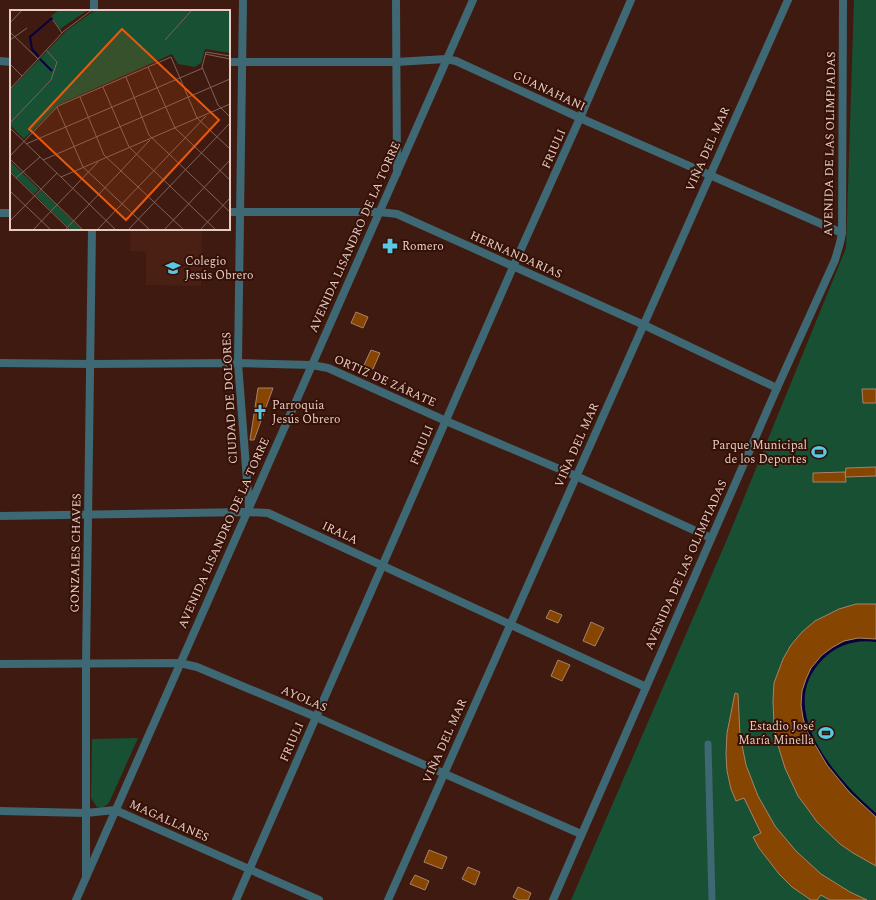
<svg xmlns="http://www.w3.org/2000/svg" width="876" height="900" viewBox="0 0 876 900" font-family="Spectral,serif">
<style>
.built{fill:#4b2014}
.green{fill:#175032}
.water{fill:#0a003e}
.building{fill:#864501;stroke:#a88268}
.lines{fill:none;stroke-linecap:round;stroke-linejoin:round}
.pedestrian{stroke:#3e6873;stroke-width:7}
.minor{stroke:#3e6873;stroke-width:8}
.tertiary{stroke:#3e6873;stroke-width:8}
.labels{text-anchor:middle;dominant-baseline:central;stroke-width:4;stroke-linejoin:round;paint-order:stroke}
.street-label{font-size:12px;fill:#e6ccc5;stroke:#341006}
.poi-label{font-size:12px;fill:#e6ccc5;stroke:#341006;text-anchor:start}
.inset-river{fill:none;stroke:#0a003e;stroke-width:2}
.inset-road{fill:none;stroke:#826158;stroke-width:1}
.view{fill:#e8590c;fill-opacity:0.15;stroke:#e8590c;stroke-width:2}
.inset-edge{fill:none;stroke:#e6ccc5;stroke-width:2}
</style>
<rect width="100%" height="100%" fill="#3f1a10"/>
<!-- built -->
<polygon class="built" points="131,229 202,229 201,286 146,285 146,252 130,251"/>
<!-- green -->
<g class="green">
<polygon points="854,0 876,0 876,900 571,900 728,537 846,248"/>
<polygon points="138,738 109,803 102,808 97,807 92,800 91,797 92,739"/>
</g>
<!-- water -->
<path class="water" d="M864 638 876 639V642C856 639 837 645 823 659 773 709 837 780 876 813V817C839 783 775 720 813 666 825 648 844 639 864 638Z"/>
<!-- building -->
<g class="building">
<polygon points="356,312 368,317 363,328 351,323"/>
<polygon points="371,350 380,353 373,369 364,365"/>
<polygon points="258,388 273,388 254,440 250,440"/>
<polygon points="862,389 876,389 876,403 863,403"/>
<polygon points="876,467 876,476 845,477 846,468"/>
<polygon points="845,472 846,482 813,482 813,473"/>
<polygon points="856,604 876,604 876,639 858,638 844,641 833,647 822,655 811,668 806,679 802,691 801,705 803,718 807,731 827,765 850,793 876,817 876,866 853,853 840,844 817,822 807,808 798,796 785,768 777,742 774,724 773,701 774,683 783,659 791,645 802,632 815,621 839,609"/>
<polygon points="550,610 562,615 558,623 546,618"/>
<polygon points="591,622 604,628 595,646 583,641"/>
<polygon points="558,660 570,665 562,681 551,676"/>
<polygon points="735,693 738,694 740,735 746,765 758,796 775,826 796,851 821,874 850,892 867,900 830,900 821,895 817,900 811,900 792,887 779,874 759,848 753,837 761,833 744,798 736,801 731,789 727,771 726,754 727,733"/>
<polygon points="429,850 447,857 442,869 424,862"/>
<polygon points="468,867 480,872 475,885 462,879"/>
<polygon points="415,875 429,881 425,890 410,884"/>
<polygon points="518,887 531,893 528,900 519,900 513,897"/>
</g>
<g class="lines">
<!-- pedestrian -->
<polyline class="pedestrian" points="708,744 712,900"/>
<!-- minor -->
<g class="minor">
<polyline points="243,0 238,363 249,507"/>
<polyline points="396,0 397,173"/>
<polyline points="94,11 94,0"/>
<polyline points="0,61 11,62"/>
<polyline points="229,62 396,62 446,59 456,61 580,118 842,233"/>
<polyline points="229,212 379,212 397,214 644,325 777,388"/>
<polyline points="0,213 11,213"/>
<polyline points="0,363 90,364 238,363 312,365 328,368 446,421 576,476 711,538"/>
<polyline points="0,516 247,512 268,513 646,687"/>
<polyline points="0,664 180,663 197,667 316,717 581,834"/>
<polyline points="0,811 86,813 115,810 319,900"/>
<polyline points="86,877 86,664 92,229"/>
<polyline points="236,900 513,267 580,118 631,0"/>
<polyline points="388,900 788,0"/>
<polyline points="553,900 777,388 835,260 840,243 842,233 843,0"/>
</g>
<!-- tertiary -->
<polyline class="tertiary" points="76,900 473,0"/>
</g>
<!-- icons -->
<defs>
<g id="pharmacy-bare" transform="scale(1.2)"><path d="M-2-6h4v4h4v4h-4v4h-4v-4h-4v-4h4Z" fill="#58c8e4" stroke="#341006" stroke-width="2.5" paint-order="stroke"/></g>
<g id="school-bare" transform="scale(1.2)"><path d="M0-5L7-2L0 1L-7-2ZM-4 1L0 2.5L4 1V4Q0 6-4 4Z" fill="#58c8e4" stroke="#341006" stroke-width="2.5" paint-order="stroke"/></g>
<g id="church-bare" transform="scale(1.2)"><path d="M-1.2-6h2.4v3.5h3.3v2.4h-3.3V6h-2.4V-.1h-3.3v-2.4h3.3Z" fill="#58c8e4" stroke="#341006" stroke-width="2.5" paint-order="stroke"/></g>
<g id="stadium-bare" transform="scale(1.2)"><path d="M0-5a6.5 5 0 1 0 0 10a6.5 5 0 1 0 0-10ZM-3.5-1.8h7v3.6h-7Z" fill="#58c8e4" stroke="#341006" stroke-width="2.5" paint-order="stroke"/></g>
</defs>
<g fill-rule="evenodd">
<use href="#pharmacy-bare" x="390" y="246"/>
<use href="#school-bare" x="173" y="268"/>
<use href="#church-bare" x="260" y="412"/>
<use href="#stadium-bare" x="819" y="452"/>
<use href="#stadium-bare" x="826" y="733"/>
</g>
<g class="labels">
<!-- street labels -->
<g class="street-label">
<text transform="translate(549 91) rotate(25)">GUANAHANI</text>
<text transform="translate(830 144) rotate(-89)">AVENIDA DE LAS OLIMPIADAS</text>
<text transform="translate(554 149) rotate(-66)">FRIULI</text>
<text transform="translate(708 149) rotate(-66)">VIÑA DEL MAR</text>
<text transform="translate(355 237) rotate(-66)">AVENIDA LISANDRO DE LA TORRE</text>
<text transform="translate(516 255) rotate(24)">HERNANDARIAS</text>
<text transform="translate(385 381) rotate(24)">ORTIZ DE ZÁRATE</text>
<text transform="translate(230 398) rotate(-93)">CIUDAD DE DOLORES</text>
<text transform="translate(422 445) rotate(-67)">FRIULI</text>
<text transform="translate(577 445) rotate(-66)">VIÑA DEL MAR</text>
<text transform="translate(224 533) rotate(-66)">AVENIDA LISANDRO DE LA TORRE</text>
<text transform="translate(340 533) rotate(25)">IRALA</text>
<text transform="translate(76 553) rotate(-89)">GONZALES CHAVES</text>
<text transform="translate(686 565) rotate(-66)">AVENIDA DE LAS OLIMPIADAS</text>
<text transform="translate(304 699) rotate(23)">AYOLAS</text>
<text transform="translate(445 741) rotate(-66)">VIÑA DEL MAR</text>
<text transform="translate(292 742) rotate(-66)">FRIULI</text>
<text transform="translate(169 821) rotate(24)">MAGALLANES</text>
</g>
<!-- poi labels -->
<g class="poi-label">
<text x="402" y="246">Romero</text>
<text x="185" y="261">Colegio<tspan x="185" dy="14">Jesús Obrero</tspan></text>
<text x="272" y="405">Parroquia<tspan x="272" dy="14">Jesús Obrero</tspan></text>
<text x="807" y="445" text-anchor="end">Parque Municipal<tspan x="807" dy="14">de los Deportes</tspan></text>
<text x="814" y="726" text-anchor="end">Estadio José<tspan x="814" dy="14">María Minella</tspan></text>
</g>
</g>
<!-- overview -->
<g transform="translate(10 10)">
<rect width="220" height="220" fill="#3f1a10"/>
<path d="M49 0H78L50 19 41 6ZM85 0H220V43L195 39 191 53 185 57 168 54 162 44 48 95 14 129 0 115V80L56 21ZM0 151 29 179 24 184 0 161ZM31 180 72 220H61L26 186Z" fill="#175032"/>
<path class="inset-river" d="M29 47 22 39 20 27 42 8M30 49 42 61"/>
<path class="inset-road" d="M43 10 52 23M0 13 12 0M0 22 28 49M0 30 17 18M155 30 182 0M195 44 220 49M220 46 196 42 192 57 208 95 220 107M0 54 12 66M138 57 165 118 220 170M116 67 139 125 220 202M93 77 119 137 206 220M0 79 54 21 82 0M70 87 94 145 174 220M47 97 73 157 140 220M0 113 41 70 47 52 36 40M0 118 106 220M16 134 193 58M0 146 48 96 161 47 187 108 220 139M0 149 73 220M33 150 220 69M0 162 60 220M51 167 220 94M6 168 30 147M0 181 41 220M0 211 47 163M23 220 88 152M55 220 140 130M87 220 196 106M118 220 220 113M154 220 220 150M190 220 220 188"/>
<path class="view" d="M112 19 209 110 116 210 19 119Z"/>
<rect width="220" height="220" class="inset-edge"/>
</g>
</svg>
